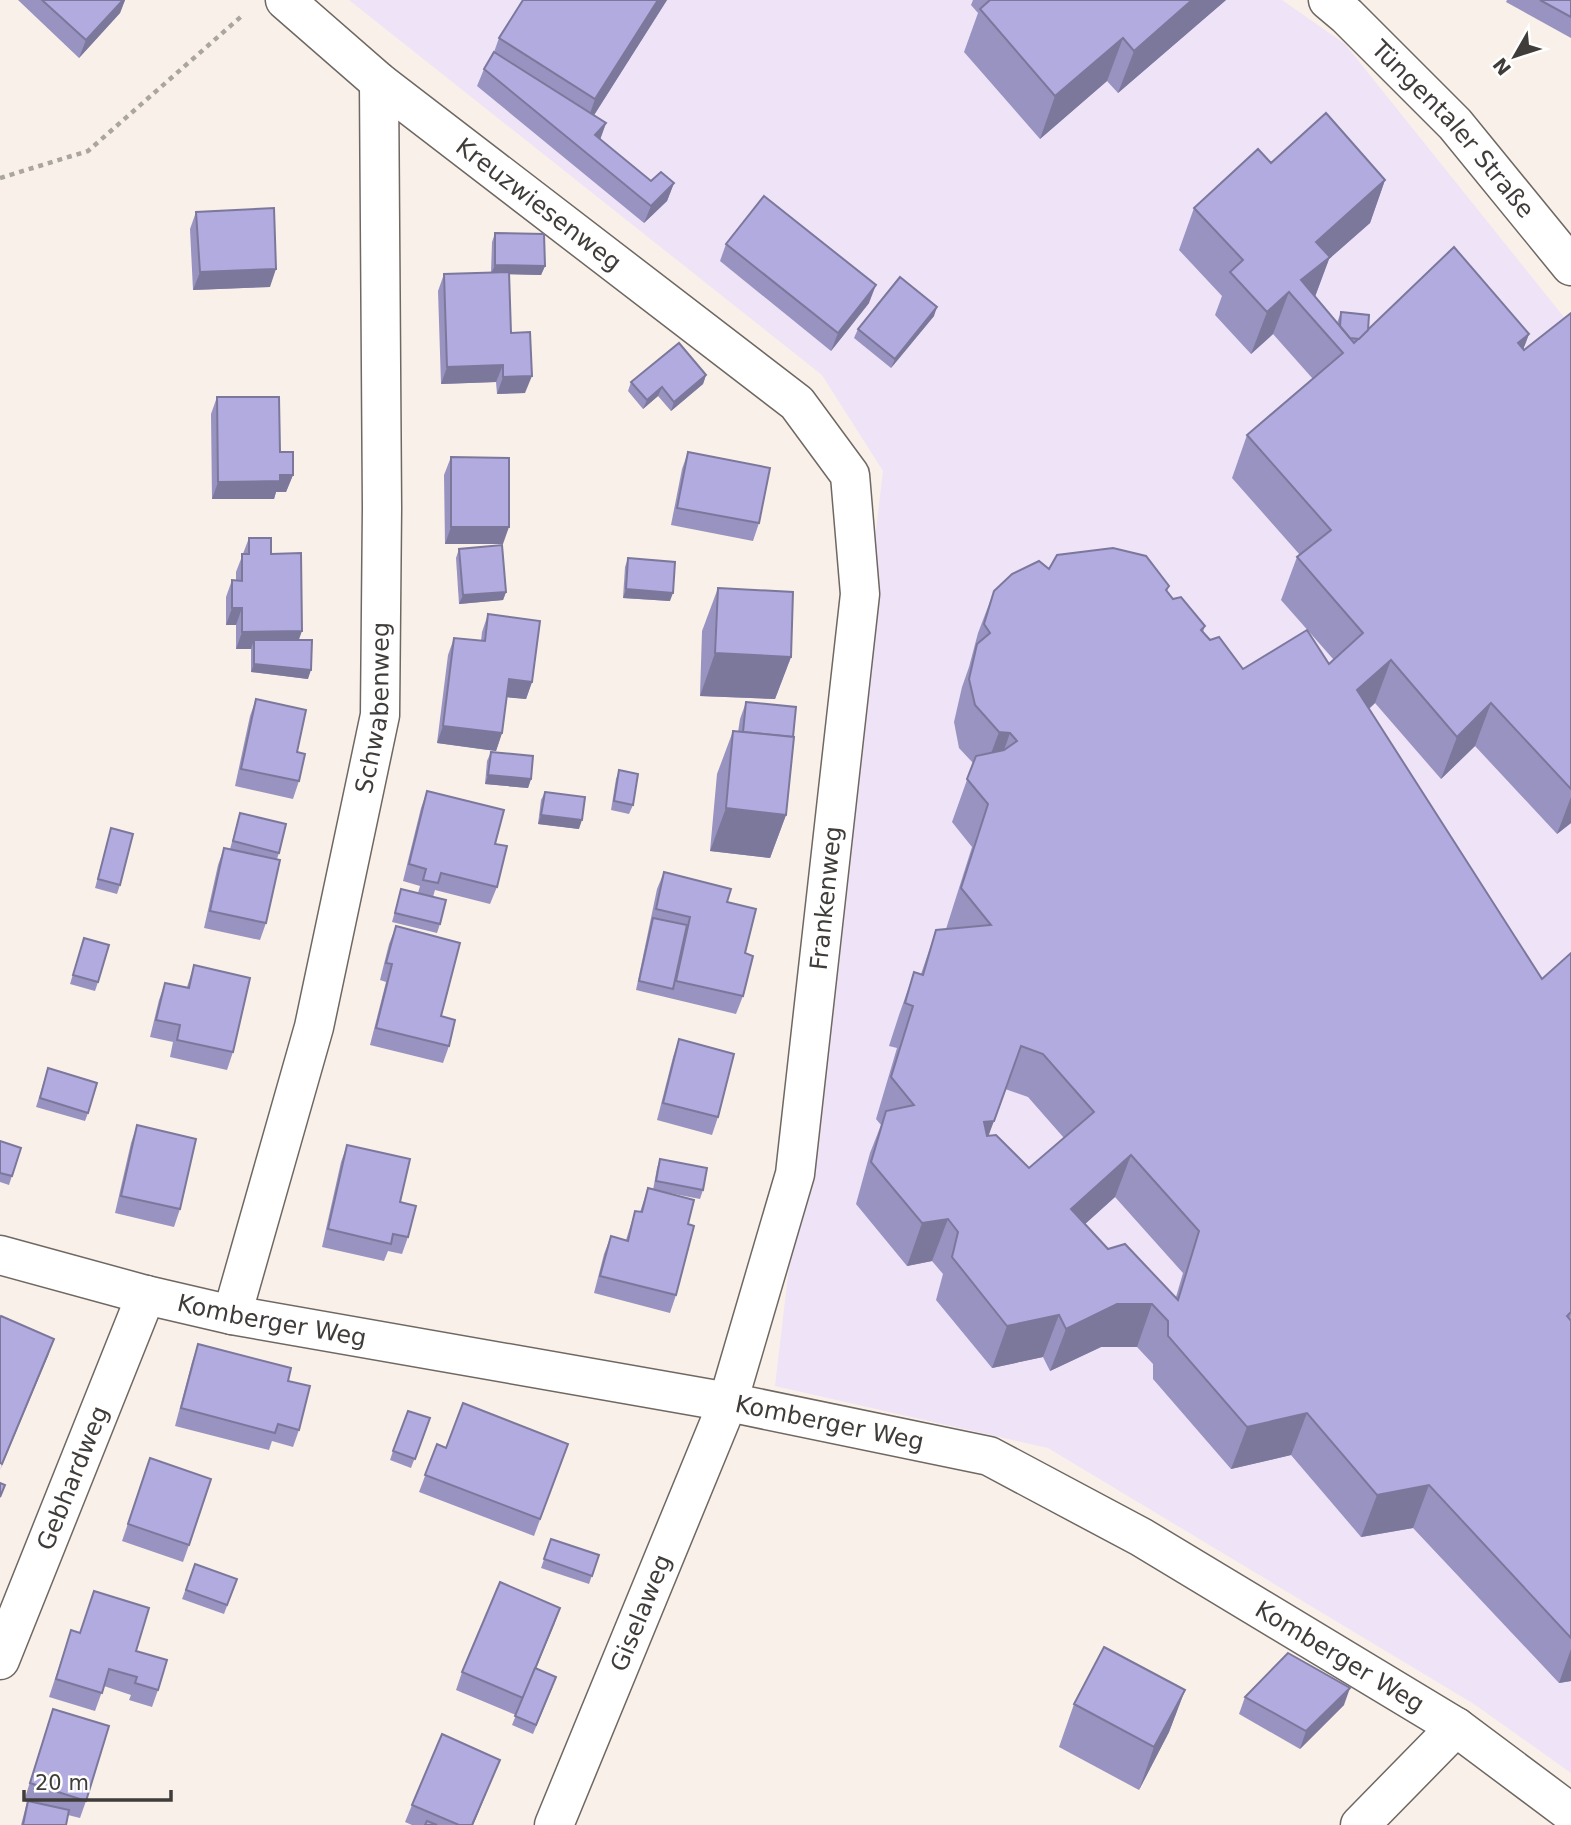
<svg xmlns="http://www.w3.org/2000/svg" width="1571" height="1825" viewBox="0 0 1571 1825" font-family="'DejaVu Sans',sans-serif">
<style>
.commercial{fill:#eee3f7}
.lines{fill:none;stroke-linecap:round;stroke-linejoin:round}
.minor-casing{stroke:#6f6862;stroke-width:41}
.tertiary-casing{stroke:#6f6862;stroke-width:41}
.path{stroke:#aba5a0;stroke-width:4.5;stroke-dasharray:5 5;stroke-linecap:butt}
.minor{stroke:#fff;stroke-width:38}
.tertiary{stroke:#fff;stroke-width:38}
.wall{fill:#9893c0;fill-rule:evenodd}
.shaded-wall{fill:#7c789c}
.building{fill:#b1abdf;stroke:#7c789c;stroke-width:2;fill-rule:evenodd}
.labels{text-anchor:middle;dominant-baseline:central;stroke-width:7;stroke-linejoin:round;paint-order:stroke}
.street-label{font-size:24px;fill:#403c3a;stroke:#fff}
</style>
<rect width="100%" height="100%" fill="#f9f0ea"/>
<!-- commercial -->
<polygon class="commercial" points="349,0 1282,0 1345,44 1571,326 1571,1773 1474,1704 1048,1448 775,1386 883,471 822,375"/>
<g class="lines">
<!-- minor casing -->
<g class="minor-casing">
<g id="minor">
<path id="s1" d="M285 0 379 82 797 403 850 475 860 594 795 1174 728 1402 554 1825"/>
<path id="s2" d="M0 1255 146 1295 232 1315 728 1402 989 1456 1141 1537 1456 1727 1571 1813"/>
<path id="s3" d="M232 1315 314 1027 380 715 382 508 379 82"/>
<path id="s4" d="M0 1660 146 1295"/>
<polyline points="1360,1825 1456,1727"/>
</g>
</g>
<!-- tertiary casing -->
<g class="tertiary-casing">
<g id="tertiary">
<path id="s5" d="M1328 0 1347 16 1455 124 1571 266"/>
</g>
</g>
<!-- path -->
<polyline class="path" points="0,178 88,151 244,14"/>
<!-- minor -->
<use href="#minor" class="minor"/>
<!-- tertiary -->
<use href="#tertiary" class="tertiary"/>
</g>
<!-- wall -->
<g class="wall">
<polygon points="18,0 125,0 120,13 79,58"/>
<polygon points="667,0 594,115 606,123 600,139 651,181 674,183 667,201 644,223 477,86 484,69 494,52 499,38"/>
<polygon points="973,0 1226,0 1118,93 1107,81 1040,139 964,52 978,13 971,5"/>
<polygon points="1507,0 1571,0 1571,38 1506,2"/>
<path d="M1271 163 1385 180 1370 223 1329 259 1315 297 1337 323 1341 312 1368 330 1529 334 1523 349 1524 350 1571 313V823L1557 834 1475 746 1441 779 1375 703 1369 709 1542 979 1571 953V1681L1559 1683 1413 1528 1361 1537 1291 1455 1231 1469 1153 1379V1364L1137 1347H1101L1050 1371 1043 1357 992 1368 936 1300 943 1274 932 1261 907 1266 856 1204 870 1153 881 1125 876 1119 897 1048 889 1046 899 1015 914 972 921 974 936 930 946 929 972 847 952 822 973 763 959 748 954 722 962 687 969 667 978 633 994 591 1049 569 1169 586 1167 591 1173 599 1205 626 1203 632 1243 669 1329 664 1334 660 1281 600 1297 557 1300 555 1232 478 1247 435 1313 379 1273 334 1251 354 1215 315 1222 296 1179 250 1194 208ZM1005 1089 1028 1097 1064 1138 1029 1168 988 1136ZM1115 1197 1183 1273 1176 1297 1108 1249 1085 1224Z"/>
<polygon points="196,212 270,287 193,290 190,229"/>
<polygon points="495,233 545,266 541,275 509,274 511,333 525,393 497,394 496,382 441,384 438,291 444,274 491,273 492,242"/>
<polygon points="726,244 869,303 831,351 720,261"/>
<polygon points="934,316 891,368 854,338 858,329"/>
<polygon points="706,375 703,384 671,411 658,396 643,409 628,391 631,382"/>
<polygon points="217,397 280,452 293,475 286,492 276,492 274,499 212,499 211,414"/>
<polygon points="688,452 759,523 753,541 671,525 682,469"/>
<polygon points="451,457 503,544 445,544 444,475"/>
<polygon points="249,538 271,554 299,640 308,679 251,672 251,649 236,649 236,625 226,625 226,597 232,580 236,580 236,572"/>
<polygon points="459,549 506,592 503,600 459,604 456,558"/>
<polygon points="628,558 670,601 623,598 625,567"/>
<polygon points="718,588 791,657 775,699 700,696 702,631"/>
<polygon points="488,614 532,682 526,699 507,697 502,733 496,751 437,743 448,655 454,638 481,641 482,632"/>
<polygon points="256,699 297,752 299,781 293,799 235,786 250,716"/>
<polygon points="746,702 786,815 770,858 710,851 717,774 733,731 738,732 740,719"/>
<polygon points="491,752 531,779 528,788 485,784 487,761"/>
<polygon points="619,770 633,805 629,814 611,810 616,779"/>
<polygon points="427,791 495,844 497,887 490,904 435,890 433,897 440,924 437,933 392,922 401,889 418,893 420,886 403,881 421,808"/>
<polygon points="545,792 579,829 538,824 541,800"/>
<polygon points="240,813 279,853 277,859 266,923 260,940 204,928 218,865 224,848 230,849"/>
<polygon points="111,828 120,885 117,894 95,888"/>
<polygon points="664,872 727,902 745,953 743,996 736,1014 636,990 657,889"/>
<polygon points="396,926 449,1046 443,1063 370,1045 386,982 380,980 389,944"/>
<polygon points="84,938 98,982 95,991 70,984"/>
<polygon points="194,965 233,1052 227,1070 170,1057 173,1042 150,1037 159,1000 165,983 187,987"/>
<polygon points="679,1039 718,1117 712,1135 657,1120 673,1057"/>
<polygon points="48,1068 88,1113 85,1121 36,1107"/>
<polygon points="137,1125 180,1209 174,1227 115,1213 131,1143"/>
<polygon points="0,1141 21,1148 9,1185 0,1182"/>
<polygon points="347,1145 400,1202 408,1237 402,1254 388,1251 384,1261 322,1247 341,1162"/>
<polygon points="660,1159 703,1190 700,1199 659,1191 688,1224 676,1295 670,1313 594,1293 604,1254 611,1236 626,1240 635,1211 640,1212 648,1188 653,1190 657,1168"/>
<polygon points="198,1344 288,1381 299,1430 293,1447 272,1441 269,1450 175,1426 192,1362"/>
<polygon points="430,1418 411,1468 390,1460 393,1451"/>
<polygon points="437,1444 446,1448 568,1444 534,1536 419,1492"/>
<polygon points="150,1458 189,1545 183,1562 122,1541"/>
<polygon points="551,1539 599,1555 589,1584 541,1568"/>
<polygon points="195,1564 237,1579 224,1614 182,1599"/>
<polygon points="94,1591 136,1651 158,1690 152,1707 129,1700 131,1695 104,1686 95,1711 49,1697 71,1630 80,1633"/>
<polygon points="560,1608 536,1669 553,1686 533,1734 512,1725 516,1715 456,1690 462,1672"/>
<polygon points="1185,1690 1169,1732 1139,1790 1059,1747 1074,1704"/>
<polygon points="1245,1697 1344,1705 1300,1749 1239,1714"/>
<polygon points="53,1709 86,1801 80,1818 68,1815 66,1825 21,1825 27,1802 24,1801"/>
<polygon points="493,1777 473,1825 412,1825 405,1822 412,1805"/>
</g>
<!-- shaded-wall -->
<g class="shaded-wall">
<polygon points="123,0 125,0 120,13 79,58 86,40"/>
<polygon points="658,0 667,0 584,131 595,99"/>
<polygon points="1192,0 1226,0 1118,93 1134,51"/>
<polygon points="1123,38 1107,81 1040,139 1055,96"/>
<polygon points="606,123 600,140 595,135"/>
<polygon points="1385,180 1370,223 1329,259 1314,299 1294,298 1316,242"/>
<polygon points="674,183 667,201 644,223 651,206"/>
<polygon points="495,265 545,266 541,275 491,274"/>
<polygon points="276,269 270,287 193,290 200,272"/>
<polygon points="876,285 869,303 831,351 838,333"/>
<polygon points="1289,292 1273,334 1251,354 1267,312"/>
<polygon points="937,307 934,316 891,368 895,359"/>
<polygon points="1529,334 1513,377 1518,343"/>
<polygon points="503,365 496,382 441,384 447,367"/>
<polygon points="706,375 703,384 671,411 674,402"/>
<polygon points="532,376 525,393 497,394 503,377"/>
<polygon points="662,387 658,396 643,409 647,400"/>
<polygon points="280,475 293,475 286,492 276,492 274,499 212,499 218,482"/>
<polygon points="451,527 509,527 503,544 445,544"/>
<polygon points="626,589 673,593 670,601 623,598"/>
<polygon points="506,592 503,600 459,604 463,595"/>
<polygon points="232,608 242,608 236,625 226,625"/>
<polygon points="302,631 296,648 254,640 251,649 236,649 242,632"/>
<polygon points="715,653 791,657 775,699 700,696"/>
<polygon points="1391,660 1375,703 1341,733 1357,690"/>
<polygon points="254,664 311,670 308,679 251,672"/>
<polygon points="509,679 532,682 526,699 503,697"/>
<polygon points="1491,703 1475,746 1441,779 1457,737"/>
<polygon points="443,726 502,733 496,751 437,743"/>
<polygon points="999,732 1010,733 995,776 983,775"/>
<polygon points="488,775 531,779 528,788 485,784"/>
<polygon points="1571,797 1571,823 1557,834"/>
<polygon points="726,808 786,815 770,858 710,851"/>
<polygon points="541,815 582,820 579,829 538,824"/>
<polygon points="994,1121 978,1164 984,1122"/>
<polygon points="1131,1155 1115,1197 1055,1251 1071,1209"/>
<polygon points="948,1219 932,1261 907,1266 922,1223"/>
<polygon points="1117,1304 1152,1304 1137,1347 1101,1347 1050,1371 1066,1329"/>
<polygon points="1059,1315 1043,1357 992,1368 1007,1326"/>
<polygon points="54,1339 48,1356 0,1470 2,1464"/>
<polygon points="1307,1413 1291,1455 1231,1469 1247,1427"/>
<polygon points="1429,1485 1413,1528 1361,1537 1377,1495"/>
<polygon points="560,1608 554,1625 516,1715"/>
<polygon points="1571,1649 1571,1681 1559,1683"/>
<polygon points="1350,1688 1344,1705 1300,1749 1306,1731"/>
<polygon points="1185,1690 1169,1732 1139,1790 1154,1747"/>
<polygon points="500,1760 473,1825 472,1825"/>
</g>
<!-- building -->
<g class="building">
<polygon points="42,0 123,0 86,40"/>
<polygon points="523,0 658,0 595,99 499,38"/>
<polygon points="990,0 1192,0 1134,51 1123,38 1055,96 980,9"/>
<polygon points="1540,0 1571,0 1571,17"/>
<polygon points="494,52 606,123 595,135 651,181 661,172 674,183 651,206 484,69"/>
<path d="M1326 113 1385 180 1316 242 1330 257 1301 280 1354 343 1454 247 1529 334 1518 343 1524 350 1571 313V789L1491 703 1457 737 1391 660 1357 690 1542 979 1571 953V1312L1567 1316 1571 1321V1638L1429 1485 1377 1495 1307 1413 1247 1427 1168 1336V1321L1152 1304H1117L1066 1329 1059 1315 1007 1326 952 1257 958 1232 948 1219 922 1223 871 1162 886 1111 914 1105 891 1077 913 1006 905 1003 914 972 923 975 936 930 991 925 961 888 988 804 967 779 976 756 1004 750 1017 741 1010 733 999 732 975 705 969 679 977 644 990 633 984 624 994 591 1012 574 1039 561 1049 569 1057 555 1113 548 1146 556 1169 586 1166 590 1173 599 1181 597 1205 626 1201 630 1210 640 1219 637 1243 669 1307 630 1329 664 1363 633 1297 557 1331 530 1247 435 1343 353 1289 292 1267 312 1230 272 1243 260 1194 208 1258 149 1271 163ZM1021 1046 1043 1054 1094 1112 1029 1168 996 1135 987 1136 984 1122 994 1121ZM1131 1155 1199 1231 1178 1300 1125 1244 1108 1249 1071 1209Z"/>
<polygon points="764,196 876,285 838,333 726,244"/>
<polygon points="274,208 276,269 200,272 196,212"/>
<polygon points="495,233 544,234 545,266 495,265"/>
<polygon points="509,272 511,333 530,332 532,376 503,377 503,365 447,367 444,274"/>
<polygon points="900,277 937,307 895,359 858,329"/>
<polygon points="1341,312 1369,315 1368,330 1359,339 1350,338 1340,326"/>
<polygon points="679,343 706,375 674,402 662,387 647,400 631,382"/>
<polygon points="217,397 279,397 280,452 293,452 293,475 280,475 280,481 218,482"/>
<polygon points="688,452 770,468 759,523 677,508"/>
<polygon points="451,457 509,458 509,527 451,527"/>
<polygon points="249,538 271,538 271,554 301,553 302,631 242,632 242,608 232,608 232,580 242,581 242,554 249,554"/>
<polygon points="502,545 506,592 463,595 459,549"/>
<polygon points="628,558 675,562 673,593 626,589"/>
<polygon points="718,588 793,592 791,657 715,653"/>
<polygon points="488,614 540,621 532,682 509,679 502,733 443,726 454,638 485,641"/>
<polygon points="254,640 312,640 311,670 254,664"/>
<polygon points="256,699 306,710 297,752 305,754 299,781 241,769"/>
<polygon points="746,702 796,707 793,737 743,732"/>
<polygon points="733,731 794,737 786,815 726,808"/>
<polygon points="491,752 533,756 531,779 488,775"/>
<polygon points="619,770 638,774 633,805 614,801"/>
<polygon points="427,791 504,810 495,844 507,846 497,887 441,873 438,883 423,880 426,869 409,864"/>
<polygon points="545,792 585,797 582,820 541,815"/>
<polygon points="240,813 286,824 279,853 233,841"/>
<polygon points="111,828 133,834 120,885 98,879"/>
<polygon points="224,848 280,860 266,923 210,911"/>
<polygon points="664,872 731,889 727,902 756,909 745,953 753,956 743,996 676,981 690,917 656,909"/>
<polygon points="401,889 446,900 440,924 395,913"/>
<polygon points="653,918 687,925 673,989 639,981"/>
<polygon points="396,926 460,943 441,1016 455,1020 449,1046 376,1028 392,964 386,963"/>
<polygon points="84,938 109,945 98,982 73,975"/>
<polygon points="194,965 250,978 233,1052 177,1040 180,1025 156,1020 165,983 189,988"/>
<polygon points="679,1039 734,1054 718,1117 663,1103"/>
<polygon points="48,1068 97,1083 88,1113 40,1098"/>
<polygon points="137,1125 196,1139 180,1209 121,1196"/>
<polygon points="0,1141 21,1148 12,1176 0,1173"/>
<polygon points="347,1145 410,1159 400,1202 416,1206 408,1237 393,1234 391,1244 328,1229"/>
<polygon points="660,1159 707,1168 703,1190 656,1181"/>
<polygon points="648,1188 694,1200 688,1224 694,1226 676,1295 600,1276 611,1236 628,1241 635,1211 642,1212"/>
<polygon points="1,1316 54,1339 2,1464 0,1463 0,1318"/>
<polygon points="198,1344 291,1368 288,1381 310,1386 299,1430 278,1424 275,1433 181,1408"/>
<polygon points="463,1403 568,1444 540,1519 425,1475 437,1444 446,1448"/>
<polygon points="408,1411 430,1418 415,1459 393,1451"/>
<polygon points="150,1458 211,1479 189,1545 128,1524"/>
<polygon points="0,1483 5,1485 0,1497"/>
<polygon points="551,1539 599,1555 592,1576 544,1559"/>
<polygon points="195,1564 237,1579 227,1605 186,1590"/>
<polygon points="500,1582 560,1608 523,1698 462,1672"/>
<polygon points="94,1591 149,1608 136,1651 167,1660 158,1690 135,1683 137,1677 109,1669 102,1693 56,1679 71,1630 80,1633"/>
<polygon points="1104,1647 1185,1690 1154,1747 1074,1704"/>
<polygon points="1288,1653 1350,1688 1306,1731 1245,1697"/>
<polygon points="535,1668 556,1677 536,1725 515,1716"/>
<polygon points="53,1709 109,1726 86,1801 30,1783"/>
<polygon points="442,1734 500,1760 472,1825 459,1825 412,1805"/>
<polygon points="28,1801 69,1810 66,1825 23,1825"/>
<polygon points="427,1821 437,1825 425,1825"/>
</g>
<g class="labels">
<!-- street labels -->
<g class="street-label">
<text stroke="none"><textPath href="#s5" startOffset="180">Tüngentaler Straße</textPath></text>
<text stroke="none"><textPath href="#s1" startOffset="326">Kreuzwiesenweg</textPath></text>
<text stroke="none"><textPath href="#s3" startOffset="625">Schwabenweg</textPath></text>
<text transform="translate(826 898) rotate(-84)">Frankenweg</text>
<text stroke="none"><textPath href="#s2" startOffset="280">Komberger Weg</textPath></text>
<text stroke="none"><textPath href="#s2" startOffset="847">Komberger Weg</textPath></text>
<text stroke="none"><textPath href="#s4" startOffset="196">Gebhardweg</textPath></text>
<text transform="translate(641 1613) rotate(-68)">Giselaweg</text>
<text stroke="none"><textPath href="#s2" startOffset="1414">Komberger Weg</textPath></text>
</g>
</g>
<!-- north arrow -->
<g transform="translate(1515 56) rotate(231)" stroke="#ffffff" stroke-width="5" paint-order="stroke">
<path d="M0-5L12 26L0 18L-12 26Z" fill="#403c3a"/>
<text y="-10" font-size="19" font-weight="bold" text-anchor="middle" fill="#403c3a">N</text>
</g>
<!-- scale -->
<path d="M24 1790v10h147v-10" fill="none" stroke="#403c3a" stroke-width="3.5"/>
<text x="35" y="1790" font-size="21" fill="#403c3a" stroke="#ffffff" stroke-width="5" paint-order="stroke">20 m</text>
</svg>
